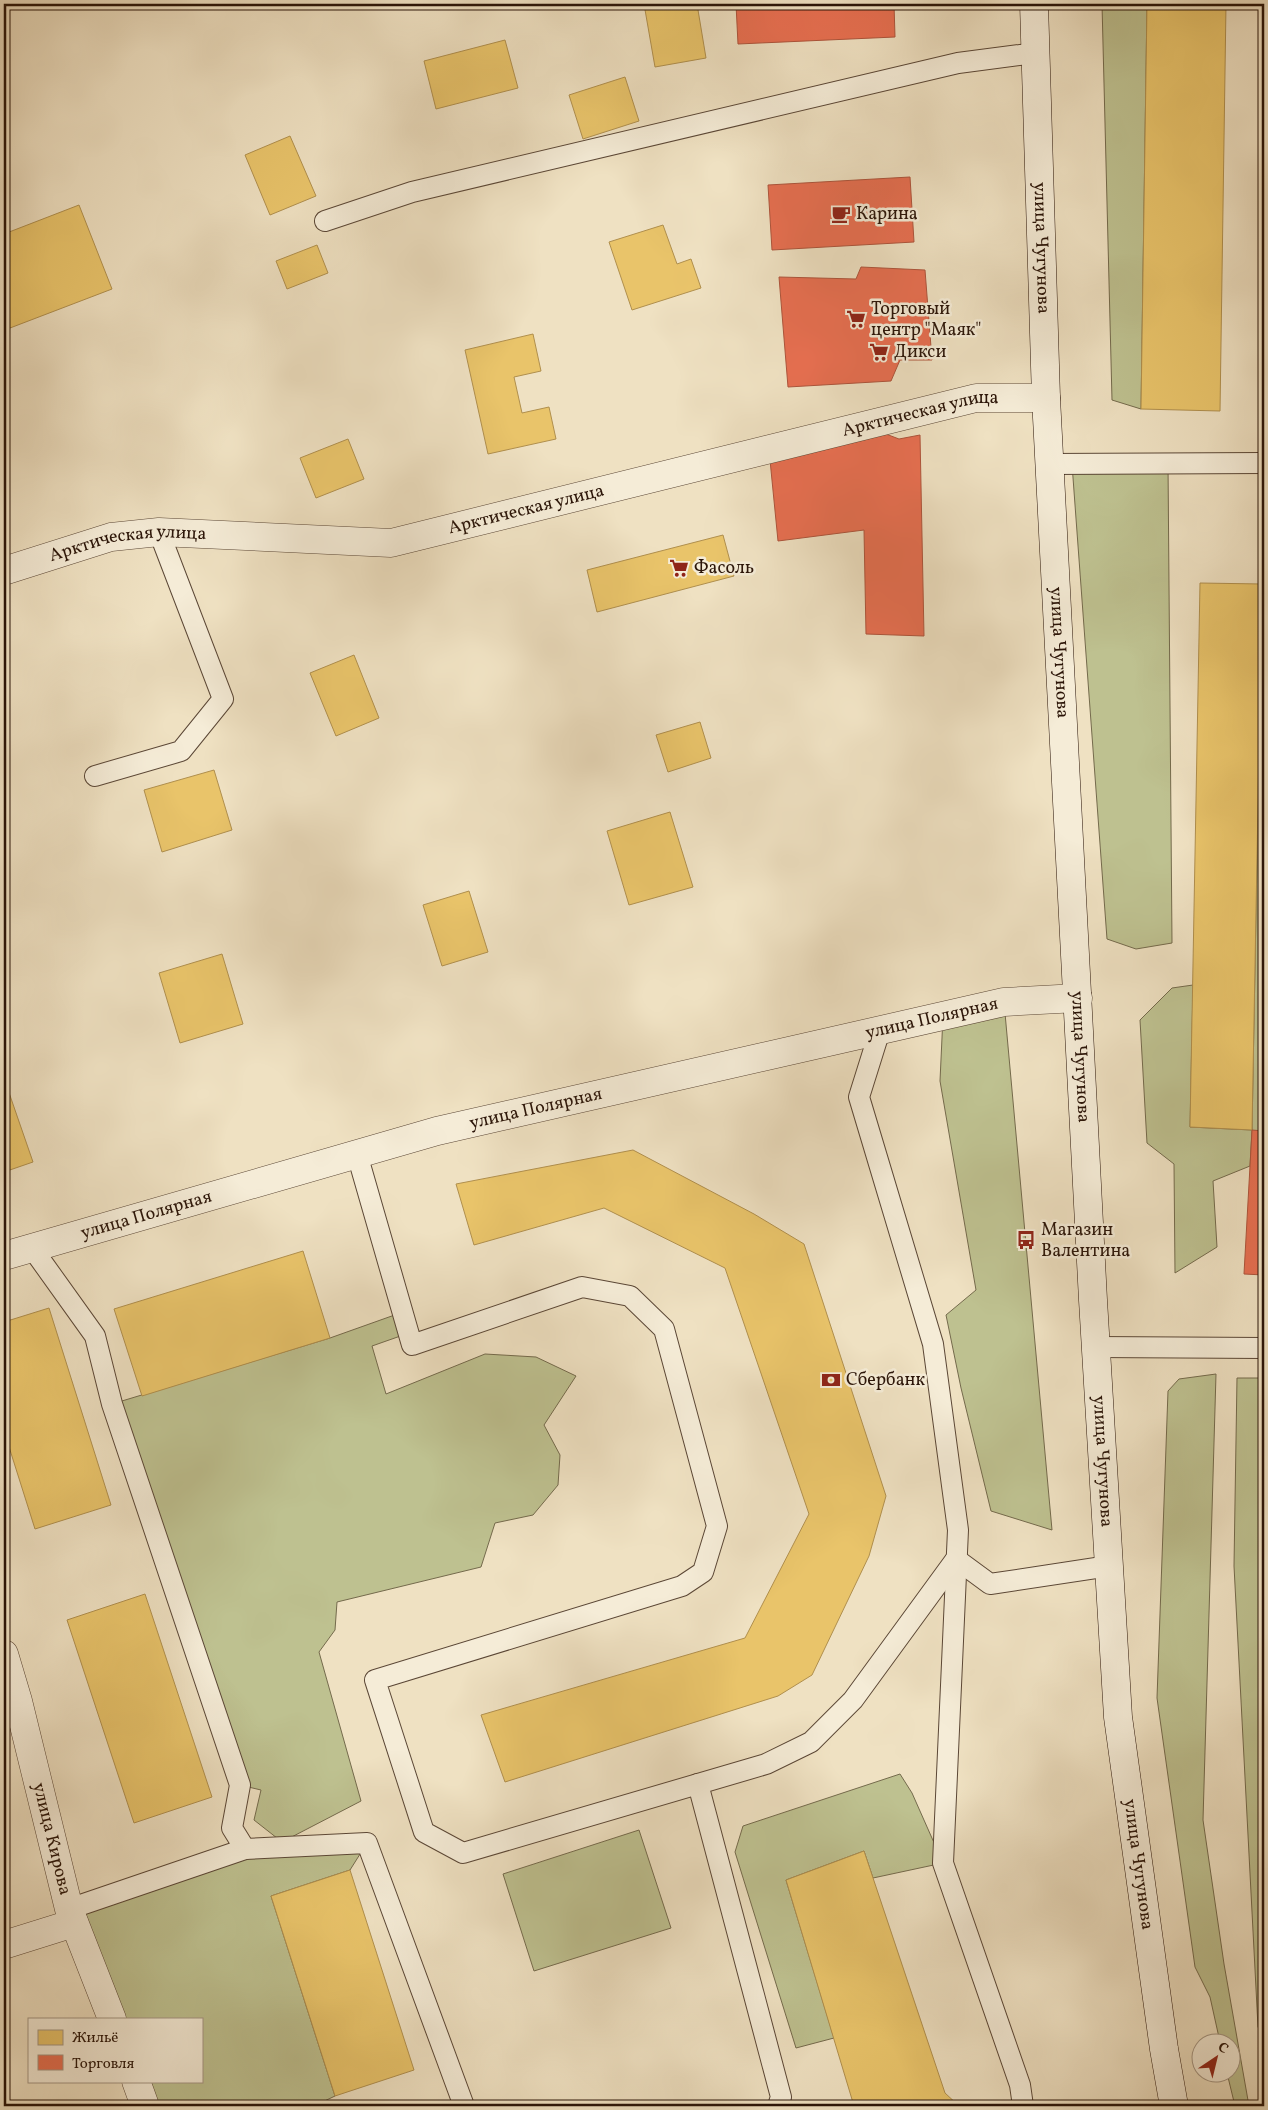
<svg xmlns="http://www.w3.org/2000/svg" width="1268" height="2110" viewBox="0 0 1268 2110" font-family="Vollkorn,serif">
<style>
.green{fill:#bec190;stroke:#746a4c}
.homes{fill:#e9c46a;stroke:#b08f4d}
.shops{fill:#e76f51;stroke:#ae543b}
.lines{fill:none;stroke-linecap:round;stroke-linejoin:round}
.lane-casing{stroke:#5b4736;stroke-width:22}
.street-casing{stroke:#5b4736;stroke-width:29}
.secondary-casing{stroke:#2a1408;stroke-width:29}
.lane{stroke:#f5ecd7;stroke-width:20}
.street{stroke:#f5ecd7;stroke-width:28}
.secondary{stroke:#f5ecd7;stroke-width:28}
.labels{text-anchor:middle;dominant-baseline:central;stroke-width:5;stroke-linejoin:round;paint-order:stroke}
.poi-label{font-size:18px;fill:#2a1408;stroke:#f5ecd7;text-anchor:start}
.street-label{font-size:18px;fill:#2a1408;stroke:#f5ecd7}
</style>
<rect width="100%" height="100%" fill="#efe1c2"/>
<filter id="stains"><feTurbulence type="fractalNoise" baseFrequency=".004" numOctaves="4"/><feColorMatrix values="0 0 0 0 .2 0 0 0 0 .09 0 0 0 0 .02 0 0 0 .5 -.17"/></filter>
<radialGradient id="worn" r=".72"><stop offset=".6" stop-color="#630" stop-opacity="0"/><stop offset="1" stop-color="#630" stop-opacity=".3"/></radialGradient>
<!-- green -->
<g class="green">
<polygon points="1102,4 1147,4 1141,409 1112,400"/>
<polygon points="1072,464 1168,464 1172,943 1136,949 1107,939"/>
<polygon points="1262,584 1264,584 1264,1131 1252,1131 1250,1166 1213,1181 1217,1247 1175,1273 1174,1164 1147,1143 1140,1020 1172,988 1193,985 1190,1127 1252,1130"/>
<polygon points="1004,1002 1052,1530 991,1511 961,1388 946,1315 976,1290 940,1081 943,1016"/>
<polygon points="403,1312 409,1333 372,1346 386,1394 485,1354 536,1357 576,1376 544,1425 560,1455 558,1485 533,1515 495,1523 481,1567 337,1602 335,1630 319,1652 361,1801 282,1842 254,1820 261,1790 240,1785 112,1404 330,1338"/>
<polygon points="1216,1374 1203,1820 1224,1964 1249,2106 1235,2106 1227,2073 1230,2072 1230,2042 1220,2042 1210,1997 1195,1967 1157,1698 1168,1391 1179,1379"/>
<polygon points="1237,1378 1264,1378 1264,2038 1258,2027 1234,1566"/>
<polygon points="900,1774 912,1793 943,1863 873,1878 864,1851 786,1880 834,2038 796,2048 735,1852 743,1826"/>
<polygon points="639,1830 671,1928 534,1971 503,1874"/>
<polygon points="367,1843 350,1870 271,1896 335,2096 314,2106 142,2106 132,2081 201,2081 201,2019 109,2019 69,1909 245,1849"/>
</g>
<!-- homes -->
<g class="homes">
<polygon points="644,4 697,4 706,58 655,67"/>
<polygon points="1147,4 1226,4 1220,411 1141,409"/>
<polygon points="505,40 518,88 436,109 424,61"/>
<polygon points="625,77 639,121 583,139 569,95"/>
<polygon points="290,136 316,196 270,215 245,155"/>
<polygon points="79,205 112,289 10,328 4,313 4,234"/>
<polygon points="663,225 677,264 691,259 701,288 632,310 609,242"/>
<polygon points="317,245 328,273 287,289 276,261"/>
<polygon points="533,334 541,371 514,377 522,413 549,407 556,439 488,454 465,350"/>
<polygon points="348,439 364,479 316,498 300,458"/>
<polygon points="1261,517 1264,517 1264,584 1262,584"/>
<polygon points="723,535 734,576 597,612 587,570"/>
<polygon points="1200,583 1262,584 1252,1130 1190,1127"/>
<polygon points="354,655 379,718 336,736 310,673"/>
<polygon points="700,722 711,758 668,772 656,735"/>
<polygon points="214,770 232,830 162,852 144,790"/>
<polygon points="670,812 693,887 629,905 607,831"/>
<polygon points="469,891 488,952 442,966 423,905"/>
<polygon points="222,954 243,1024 180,1043 159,973"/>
<polygon points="6,1084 33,1162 4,1172 4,1085"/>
<polygon points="633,1150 754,1214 804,1244 886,1496 869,1556 812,1675 778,1696 505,1782 481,1715 745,1638 809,1514 725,1268 604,1208 474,1245 456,1184"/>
<polygon points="303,1251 330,1338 142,1396 114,1309"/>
<polygon points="49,1308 111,1505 35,1529 4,1431 4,1322"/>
<polygon points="145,1594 212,1797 134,1823 67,1620"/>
<polygon points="864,1851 945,2093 959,2106 854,2106 786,1880"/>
<polygon points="350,1870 414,2070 335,2096 271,1896"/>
</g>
<!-- shops -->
<g class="shops">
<polygon points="736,4 894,4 895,37 738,44"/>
<polygon points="910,177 914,242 772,250 768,185"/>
<polygon points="861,267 925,270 932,360 900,360 891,381 788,387 779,277 856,279"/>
<polygon points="878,431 899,439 920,435 924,636 866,634 864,530 778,541 770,460"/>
<polygon points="1252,1130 1264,1131 1264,1275 1244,1274"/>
</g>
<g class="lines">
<!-- lane casing -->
<g class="lane-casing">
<g id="lane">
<polyline points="325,221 412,192 958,63 1035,53"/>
<polyline points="1050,464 1264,463"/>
<polyline points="95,776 181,751 223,699 159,532"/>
<polyline points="880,1030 859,1097 933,1344 958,1530 943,1863 1020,2085 1023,2106"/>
<polyline points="357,1154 412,1345 582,1287 630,1296 664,1329 717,1526 703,1572 682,1586 375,1680 424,1832 463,1853 766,1764 811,1742 853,1700 956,1559"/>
<polyline points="32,1248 95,1336 112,1404 240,1785 232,1828 245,1849"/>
<polyline points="1096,1347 1264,1348"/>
<polyline points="956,1559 990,1584 1109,1566"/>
<polyline points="698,1784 781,2097 778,2106"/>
<polyline points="69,1909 245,1849 367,1843 464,2106"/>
</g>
</g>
<!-- street casing -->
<g class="street-casing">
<g id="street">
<path id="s1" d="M4 571 111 537 159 532 391 543 976 398H1046"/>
<path id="s2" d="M4 1256 437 1131 1004 1002 1078 998"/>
<path id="s3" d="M4 1654 18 1701 69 1909 112 2019"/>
<polyline points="4,1945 74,1923"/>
<polyline points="136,2081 145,2106"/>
</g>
</g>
<!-- secondary casing -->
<g class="secondary-casing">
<g id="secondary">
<path id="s4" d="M1034 4 1046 398 1093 1300 1118 1717 1164 2049 1174 2106"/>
</g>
</g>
<!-- lane -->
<use href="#lane" class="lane"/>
<!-- street -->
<use href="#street" class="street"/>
<!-- secondary -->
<use href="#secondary" class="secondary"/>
</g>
<!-- icons -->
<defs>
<g id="cafe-bare" transform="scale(1.5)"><path d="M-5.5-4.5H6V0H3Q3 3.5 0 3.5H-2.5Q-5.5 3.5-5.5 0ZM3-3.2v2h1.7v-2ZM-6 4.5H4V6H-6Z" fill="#8f2418" stroke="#f5ecd7" stroke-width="2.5" paint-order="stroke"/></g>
<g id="supermarket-bare" transform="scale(1.5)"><path d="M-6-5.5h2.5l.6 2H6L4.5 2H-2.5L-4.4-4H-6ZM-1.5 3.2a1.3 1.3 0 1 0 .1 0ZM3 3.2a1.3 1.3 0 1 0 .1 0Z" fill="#8f2418" stroke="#f5ecd7" stroke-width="2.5" paint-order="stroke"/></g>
<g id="bus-bare" transform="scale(1.5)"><path d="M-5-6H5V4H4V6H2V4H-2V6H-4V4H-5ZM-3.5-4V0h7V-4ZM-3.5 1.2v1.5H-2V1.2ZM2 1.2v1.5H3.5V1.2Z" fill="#8f2418" stroke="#f5ecd7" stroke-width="2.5" paint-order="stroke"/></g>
<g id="bank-bare" transform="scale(1.5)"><path d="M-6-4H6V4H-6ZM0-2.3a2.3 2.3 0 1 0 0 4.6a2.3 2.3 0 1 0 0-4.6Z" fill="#8f2418" stroke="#f5ecd7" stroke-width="2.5" paint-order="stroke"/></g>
</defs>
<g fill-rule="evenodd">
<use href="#cafe-bare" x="841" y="214"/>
<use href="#supermarket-bare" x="856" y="319"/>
<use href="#supermarket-bare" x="879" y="352"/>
<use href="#supermarket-bare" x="679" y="568"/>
<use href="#bus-bare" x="1026" y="1240"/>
<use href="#bank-bare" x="831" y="1380"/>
</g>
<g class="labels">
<!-- poi labels -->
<g class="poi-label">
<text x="856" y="214">Карина</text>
<text x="871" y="309">Торговый<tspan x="871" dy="21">центр "Маяк"</tspan></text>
<text x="894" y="352">Дикси</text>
<text x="694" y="568">Фасоль</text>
<text x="1041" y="1230">Магазин<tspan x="1041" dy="21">Валентина</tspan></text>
<text x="846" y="1380">Сбербанк</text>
</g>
<!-- street labels -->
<g class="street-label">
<text stroke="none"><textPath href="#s4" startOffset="244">улица Чугунова</textPath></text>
<text stroke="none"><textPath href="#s1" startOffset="938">Арктическая улица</textPath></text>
<text stroke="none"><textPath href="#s1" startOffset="532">Арктическая улица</textPath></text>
<text stroke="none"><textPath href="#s1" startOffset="128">Арктическая улица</textPath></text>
<text stroke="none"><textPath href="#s4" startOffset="649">улица Чугунова</textPath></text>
<text stroke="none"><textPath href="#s2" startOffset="958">улица Полярная</textPath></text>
<text stroke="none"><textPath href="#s4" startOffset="1054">улица Чугунова</textPath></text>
<text stroke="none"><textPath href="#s2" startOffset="552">улица Полярная</textPath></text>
<text stroke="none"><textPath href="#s2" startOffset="148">улица Полярная</textPath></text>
<text stroke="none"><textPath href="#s4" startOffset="1459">улица Чугунова</textPath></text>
<text stroke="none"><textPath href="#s3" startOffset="191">улица Кирова</textPath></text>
<text stroke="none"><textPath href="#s4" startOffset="1864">улица Чугунова</textPath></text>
</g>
</g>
<!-- margin -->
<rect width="1268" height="2110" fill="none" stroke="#efe1c2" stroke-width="20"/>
<rect x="5" y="5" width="1258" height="2100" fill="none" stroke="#2a1408" stroke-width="2.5"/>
<rect x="10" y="10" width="1248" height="2090" fill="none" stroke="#2a1408"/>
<!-- legend -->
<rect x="28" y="2018" width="175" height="65" fill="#f5ecd7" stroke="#a49684"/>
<rect x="38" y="2030" width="25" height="15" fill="#e9c46a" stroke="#a49684"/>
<text x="72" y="2042" font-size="15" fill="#2a1408">Жильё</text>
<rect x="38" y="2055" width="25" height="15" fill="#e76f51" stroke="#a49684"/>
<text x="72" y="2068" font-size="15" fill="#2a1408">Торговля</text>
<!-- north arrow -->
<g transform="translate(1216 2058) rotate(35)"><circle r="24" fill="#f5ecd7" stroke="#a49684"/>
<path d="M0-4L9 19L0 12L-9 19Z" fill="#8f2418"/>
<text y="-8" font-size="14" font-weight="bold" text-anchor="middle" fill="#2a1408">С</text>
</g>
<rect width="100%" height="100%" filter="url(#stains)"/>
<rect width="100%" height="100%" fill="url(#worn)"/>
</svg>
